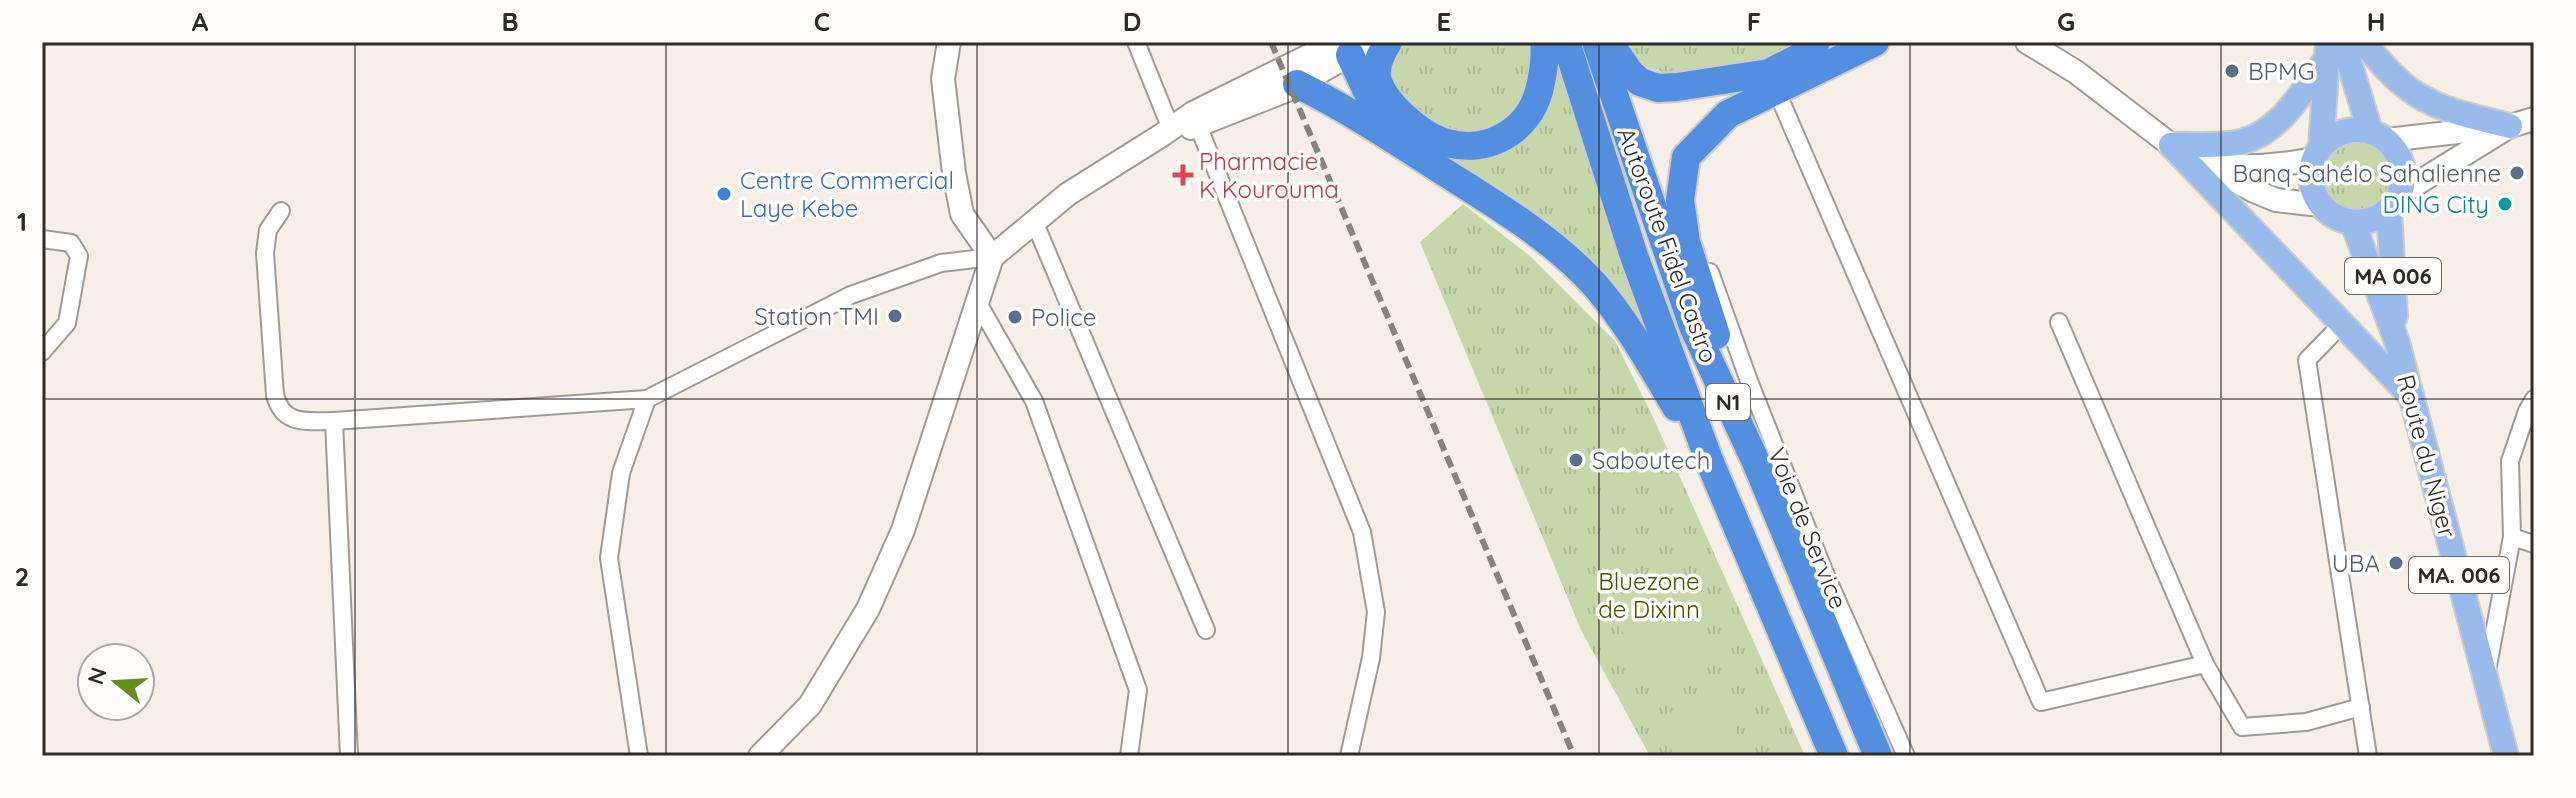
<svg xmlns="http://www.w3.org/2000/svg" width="2576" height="798" viewBox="0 0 2576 798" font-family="Quicksand,sans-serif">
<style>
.grass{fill:url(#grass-tufts)}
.pitch{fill:#c6d8a9}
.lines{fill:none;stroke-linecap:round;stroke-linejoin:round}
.street-casing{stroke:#a09a94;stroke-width:20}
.secondary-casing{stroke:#a09a94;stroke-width:26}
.primary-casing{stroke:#cdcccb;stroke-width:28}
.highway-casing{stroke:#cdcccb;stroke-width:32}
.street{stroke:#fff;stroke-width:16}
.secondary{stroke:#fff;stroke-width:22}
.primary{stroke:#98bbec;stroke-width:24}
.highway{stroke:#548edf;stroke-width:28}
.rail{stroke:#86827d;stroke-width:6;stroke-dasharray:12 6;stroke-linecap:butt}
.grid{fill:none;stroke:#2d2a28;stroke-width:2;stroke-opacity:0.55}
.service-dot{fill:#5c6f8a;stroke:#fefdfc;stroke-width:3}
.health-dot{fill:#e0444e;stroke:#fefdfc;stroke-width:3}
.shop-dot{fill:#3f7fe0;stroke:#fefdfc;stroke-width:3}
.culture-dot{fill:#0f9aa8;stroke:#fefdfc;stroke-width:3}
.labels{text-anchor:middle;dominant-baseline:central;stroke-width:7;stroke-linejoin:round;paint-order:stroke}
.shield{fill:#fefdfc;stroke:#6c6968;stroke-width:2}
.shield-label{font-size:22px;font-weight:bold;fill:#2d2a28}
.service-label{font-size:24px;fill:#4e5e75;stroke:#fefdfc;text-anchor:start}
.health-label{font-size:24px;fill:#be3a42;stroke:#fefdfc;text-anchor:start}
.shop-label{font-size:24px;fill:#366cbe;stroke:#fefdfc;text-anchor:start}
.culture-label{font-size:24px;fill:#0d838f;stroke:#fefdfc;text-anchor:end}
.street-label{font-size:24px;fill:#2d2a28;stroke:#fefdfc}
.park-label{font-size:24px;fill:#425800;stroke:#fefdfc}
.neatline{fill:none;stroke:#2d2a28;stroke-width:3}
.grid-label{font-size:26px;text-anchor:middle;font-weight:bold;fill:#2d2a28}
</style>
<defs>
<pattern id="grass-tufts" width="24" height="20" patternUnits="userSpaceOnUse" patternTransform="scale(2)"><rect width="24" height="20" fill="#c6d8a9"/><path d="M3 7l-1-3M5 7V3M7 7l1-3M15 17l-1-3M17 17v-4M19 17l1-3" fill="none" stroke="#aaba91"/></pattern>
</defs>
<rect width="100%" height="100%" fill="#f5efe8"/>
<!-- grass -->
<g class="grass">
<path d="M1406 42H1532C1532 57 1535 78 1531 92 1511 150 1446 141 1410 104 1401 94 1390 81 1389 67 1389 55 1398 48 1406 42Z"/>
<polygon points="1553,42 1668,365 1552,229 1425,141 1510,145"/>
<polygon points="1623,42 1801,42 1753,65 1679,77 1643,66 1625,47"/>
<circle cx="2358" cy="175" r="42"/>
<polygon points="1463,204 1531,257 1615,341 1653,417 1805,756 1650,756 1581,630 1420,242"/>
</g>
<!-- pitch -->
<g class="pitch">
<polygon points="1667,582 1710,676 1655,701 1612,608"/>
<polygon points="1720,693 1745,756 1674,756 1659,718"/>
</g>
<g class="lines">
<!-- street casing -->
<g class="street-casing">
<g id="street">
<polyline points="1136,42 1171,129"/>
<polyline points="1777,92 2041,702 2205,664"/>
<polyline points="1195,118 1362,532 1376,612 1371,658 1349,756"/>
<path d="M281 211 268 230 265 253 275 395C283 426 307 421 334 421"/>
<polyline points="1034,221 1206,630"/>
<polyline points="42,239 71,243 79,256 67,323 42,352"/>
<polyline points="1710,272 1749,381 1824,571 1906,756"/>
<polyline points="978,303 1034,401 1138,690 1129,756"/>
<polyline points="2059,322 2205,664 2242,727 2306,722 2361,707"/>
<polyline points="2342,324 2307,360 2368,756"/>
<polyline points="2512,537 2510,461 2527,411 2534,399"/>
<polyline points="2487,671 2512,537 2534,544"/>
<polyline points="349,756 334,421 647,399 851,295 941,263 992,257"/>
<polyline points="639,756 609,558 621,473 647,399"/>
</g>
</g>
<!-- secondary casing -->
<g class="secondary-casing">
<g id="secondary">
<polyline points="949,42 943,79 954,173 962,214 992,257"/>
<polyline points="2027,42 2076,72 2171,145 2252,190 2276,200 2320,205"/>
<polyline points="1191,128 1290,89 1372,42"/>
<polyline points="2387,140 2510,126 2534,119"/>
<path d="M2212 165C2248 168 2279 166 2314 159"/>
<polyline points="2400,194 2502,131"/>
<polyline points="760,756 810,705 868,609 903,530 992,257 1068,194 1162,135 1193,113 1337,42"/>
</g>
</g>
<!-- primary casing -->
<g class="primary-casing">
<g id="primary">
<polyline points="2343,42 2370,131"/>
<path d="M2363 42C2379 60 2395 81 2416 94 2444 112 2479 118 2510 126"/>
<circle cx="2357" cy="176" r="46"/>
<polyline points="2171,145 2408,393"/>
<path d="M2171 145C2193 144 2219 147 2241 142 2281 132 2302 91 2325 61"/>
<polyline points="2321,147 2328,42"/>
<polyline points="2389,210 2395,316"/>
<polyline points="2353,223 2397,342 2506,756"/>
</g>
</g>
<!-- highway casing -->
<g class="highway-casing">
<g id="highway">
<path d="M1388 42C1382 52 1375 65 1377 77 1379 88 1389 101 1396 109 1410 123 1427 138 1447 143 1487 154 1528 132 1539 91 1543 75 1546 58 1544 42"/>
<polyline points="1566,42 1634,256 1709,460 1834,756"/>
<polyline points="1596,42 1693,326 1756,462 1878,756"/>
<polyline points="1609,42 1630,73 1640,82 1658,88 1677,87 1769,73 1806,54 1816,42"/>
<polyline points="1350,55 1375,108"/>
<path d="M1297 84C1350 110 1399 143 1449 175 1500 207 1554 240 1595 285 1627 322 1651 365 1676 407"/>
<polyline points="1716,335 1686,242 1680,200 1686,157 1728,114 1875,42"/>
</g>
</g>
<!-- street -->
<use href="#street" class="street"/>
<!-- secondary -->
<use href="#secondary" class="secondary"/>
<!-- primary -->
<use href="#primary" class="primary"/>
<!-- highway -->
<use href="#highway" class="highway"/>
<!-- rail -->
<polyline class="rail" points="1271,42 1574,756"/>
</g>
<!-- grid -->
<path class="grid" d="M355 42V756M666 42V756M977 42V756M1288 42V756M1599 42V756M1910 42V756M2221 42V756M42 399H2534"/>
<!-- markers -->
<g class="service-dot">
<circle cx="2232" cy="71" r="8"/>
<circle cx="2517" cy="173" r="8"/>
<circle cx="895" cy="316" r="8"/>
<circle cx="1015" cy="317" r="8"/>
<circle cx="1576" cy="460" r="8"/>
<circle cx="2396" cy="563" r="8"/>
</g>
<path class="health-dot" d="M1179 163h8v8h8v8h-8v8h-8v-8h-8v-8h8z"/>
<circle class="shop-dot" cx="724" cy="194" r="8"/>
<circle class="culture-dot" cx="2505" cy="204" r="8"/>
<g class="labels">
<!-- shield labels -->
<g class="shield">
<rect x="2345" y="258" width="96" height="36" rx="6"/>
<rect x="1706" y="384" width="44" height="36" rx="6"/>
<rect x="2409" y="557" width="100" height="36" rx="6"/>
</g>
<g class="shield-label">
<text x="2393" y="276">MA 006</text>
<text x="1728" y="402">N1</text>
<text x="2459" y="575">MA. 006</text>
</g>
<!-- service labels -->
<g class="service-label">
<text x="2248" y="71">BPMG</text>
<text x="2501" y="173" text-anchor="end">Banq Sahélo Sahalienne</text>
<text x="879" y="316" text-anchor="end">Station TMI</text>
<text x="1031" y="317">Police</text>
<text x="1592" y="460">Saboutech</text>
<text x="2380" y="563" text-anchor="end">UBA</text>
</g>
<!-- health labels -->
<g class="health-label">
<text x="1199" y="161">Pharmacie<tspan x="1199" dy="28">K Kourouma</tspan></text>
</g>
<!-- shop labels -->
<g class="shop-label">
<text x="740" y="180">Centre Commercial<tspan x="740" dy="28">Laye Kebe</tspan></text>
</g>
<!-- culture labels -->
<g class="culture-label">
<text x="2489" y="204">DING City</text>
</g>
<!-- street labels -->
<g class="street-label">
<text transform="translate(1668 245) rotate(70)">Autoroute Fidel Castro</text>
<text transform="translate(2427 456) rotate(75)">Route du Niger</text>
<text transform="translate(1808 528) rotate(68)">Voie de Service</text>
</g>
<!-- park labels -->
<g class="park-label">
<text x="1649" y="581">Bluezone<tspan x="1649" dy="28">de Dixinn</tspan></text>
</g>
</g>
<!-- border -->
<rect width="2576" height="798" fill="none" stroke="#fefdfc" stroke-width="88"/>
<!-- north arrow -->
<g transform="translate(116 682) rotate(288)"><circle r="38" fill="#fefdfc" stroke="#aaa9a7" stroke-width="2"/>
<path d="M0-6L14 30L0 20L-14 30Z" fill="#658e1e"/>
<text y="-12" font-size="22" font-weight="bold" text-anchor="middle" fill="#2d2a28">N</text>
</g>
<rect x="44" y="44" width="2488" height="710" class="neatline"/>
<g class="grid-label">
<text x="200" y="31">A</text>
<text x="510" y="31">B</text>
<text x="822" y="31">C</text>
<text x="1132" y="31">D</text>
<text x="1444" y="31">E</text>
<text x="1754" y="31">F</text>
<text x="2066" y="31">G</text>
<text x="2376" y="31">H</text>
<text x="22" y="231">1</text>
<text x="22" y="586">2</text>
</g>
</svg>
